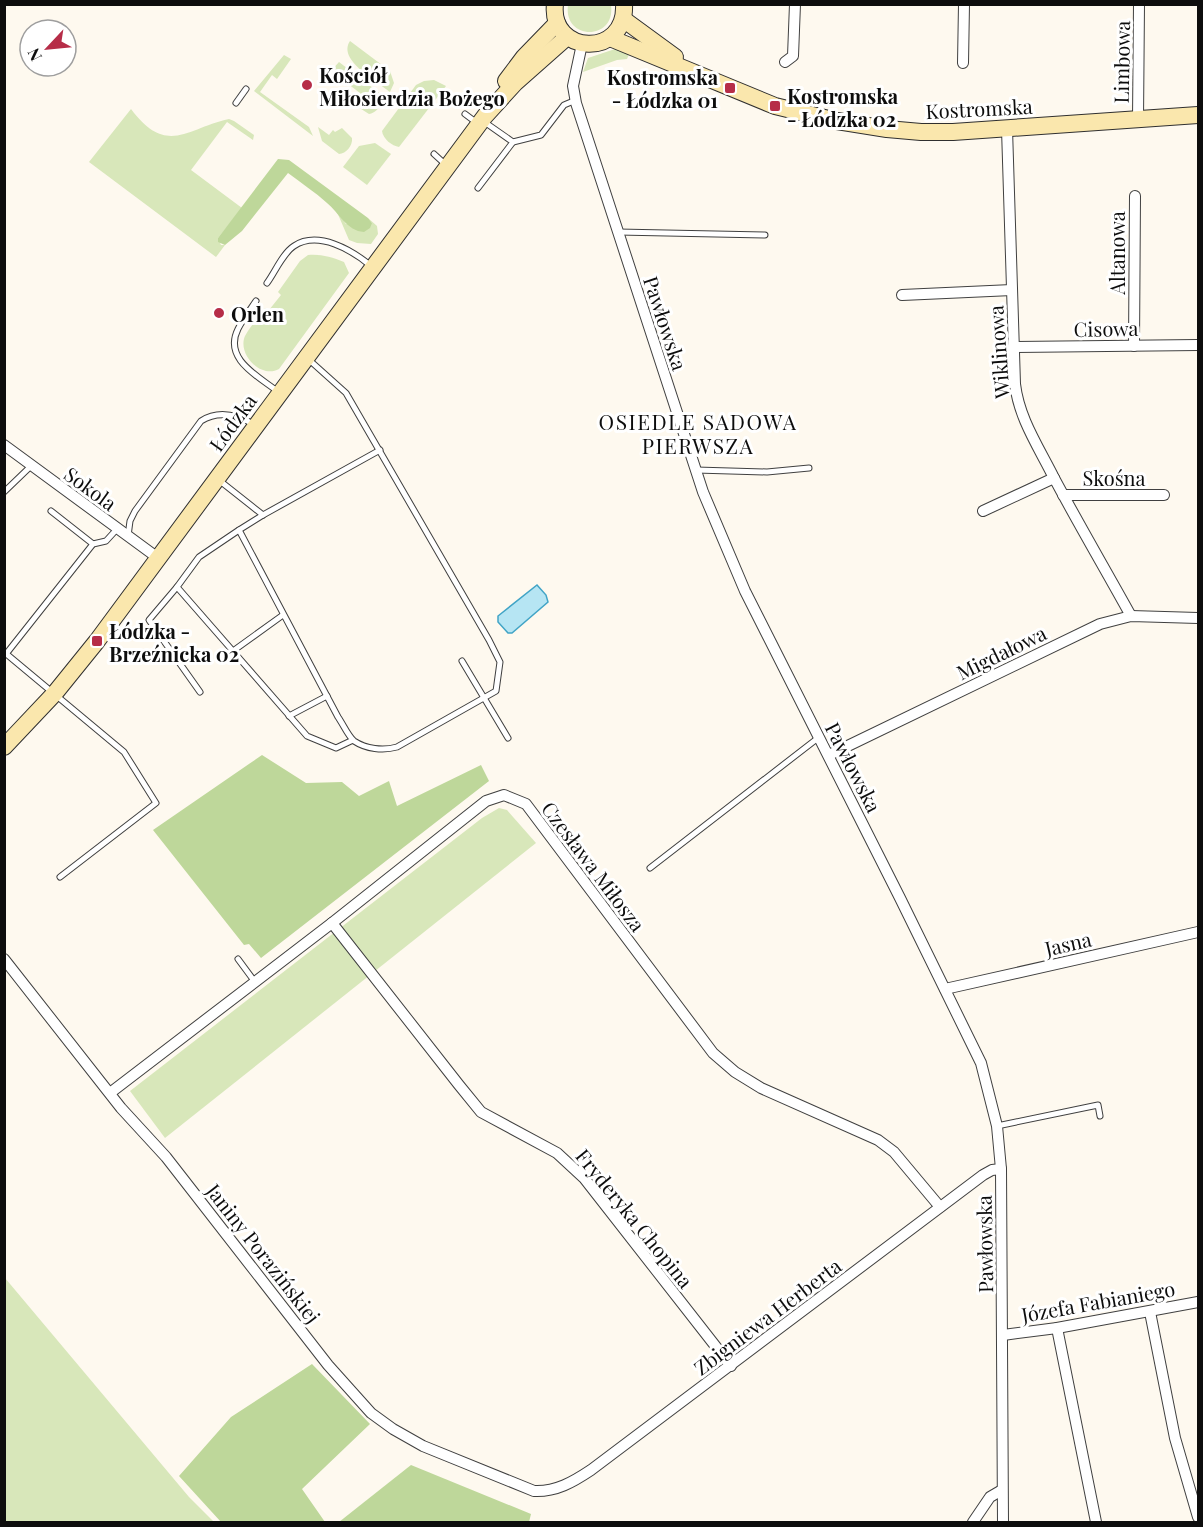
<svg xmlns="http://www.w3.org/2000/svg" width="1203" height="1527" viewBox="0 0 1203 1527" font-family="'Playfair Display',serif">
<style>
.green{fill:#d8e7ba}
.forest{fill:#bed79a}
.water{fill:#b6e5f3;stroke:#41a4c6;stroke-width:1.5}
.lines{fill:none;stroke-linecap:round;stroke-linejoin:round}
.lane-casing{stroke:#404040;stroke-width:7}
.street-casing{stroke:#404040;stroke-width:12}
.secondary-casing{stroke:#2f2f2f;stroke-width:18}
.lane{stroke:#fff;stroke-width:5}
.street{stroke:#fff;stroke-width:10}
.secondary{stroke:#fae7ad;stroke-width:16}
.poi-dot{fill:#b62d48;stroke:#fff;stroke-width:2}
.labels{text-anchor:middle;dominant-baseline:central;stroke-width:6;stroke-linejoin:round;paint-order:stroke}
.street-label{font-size:20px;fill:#0d0d0d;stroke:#fff}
.poi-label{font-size:20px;font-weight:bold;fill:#0d0d0d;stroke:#fff;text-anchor:start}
.neighbourhood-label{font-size:21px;letter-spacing:1.5px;fill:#0d0d0d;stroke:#fff}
</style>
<rect width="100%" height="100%" fill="#fef9ef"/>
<!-- green -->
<g class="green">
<path d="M568 5H611C616 41 563 41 568 5Z"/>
<path d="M350 41 390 71 394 83 390 92C377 81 337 60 350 41Z"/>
<polygon points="618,48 630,52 627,59 617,60 583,72 588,58"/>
<polygon points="284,55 291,59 277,79 272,75 260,92 309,127 313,136 254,91"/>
<path d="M339 62 382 95C384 103 377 113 369 114L358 107 359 99 356 98 360 93 331 71Z"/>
<path d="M434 80 446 86 399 147C392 146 383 139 382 131L416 85 424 81Z"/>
<path d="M131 109C167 157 187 128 229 119L234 121 254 135 253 140 227 122 191 170 242 208 218 238 221 245H225L216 257 89 162Z"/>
<path d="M318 127 329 135 333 130 335 132 342 128 352 138C353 145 346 154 339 154L322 141Z"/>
<polygon points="375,143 391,154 367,185 343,167 359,146"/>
<polygon points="337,212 346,224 372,223 368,218 377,226 378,234 371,244 357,243 349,240"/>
<path d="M308 255C321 254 332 257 344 262L349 273 279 369C261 379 237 354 245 336 250 326 259 317 265 308L269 310 281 295 278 292 300 261Z"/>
<polygon points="499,808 507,810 536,843 165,1138 130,1091 482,818"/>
<polygon points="5,1278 189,1497 214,1522 5,1522"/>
</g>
<!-- forest -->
<g class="forest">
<path d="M278 159 289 160 368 218 372 223 370 228 364 232C347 231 339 213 327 203 315 192 301 183 288 173L242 231 225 245 218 242V238Z"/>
<polygon points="262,755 306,783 342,782 359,796 389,781 397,806 481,765 489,781 261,958 249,944 244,945 153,830"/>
<polygon points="312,1364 370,1424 302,1489 325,1522 221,1522 179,1476 231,1417"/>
<polygon points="411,1465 531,1514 529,1522 339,1522"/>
</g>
<!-- water -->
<polygon class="water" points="537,585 546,595 548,602 512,633 508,633 498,622 498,616"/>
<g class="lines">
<!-- lane casing -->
<g class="lane-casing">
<g id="lane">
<polyline points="236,103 246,89"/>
<polyline points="465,114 477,123"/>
<polyline points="513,142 541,135 564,105 576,100"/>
<polyline points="434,154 446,165"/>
<polyline points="478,188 513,142 483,121"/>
<polyline points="618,232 765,235"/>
<path d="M267 283C275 272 283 253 294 246 318 230 352 250 371 266"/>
<path d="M256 301C250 310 243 319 238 329 223 359 258 376 277 391"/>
<path d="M307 358 346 393 489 640 500 662 496 691 397 747C383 751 366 749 354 741 348 736 343 724 338 717L239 530 199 557 177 587 307 736 336 748 353 740"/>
<polyline points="696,470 767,472 809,468"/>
<polyline points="220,481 263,515"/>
<polyline points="4,492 31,466"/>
<polyline points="51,511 93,544"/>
<polyline points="239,530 263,515 380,450"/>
<path d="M128 536 130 521 135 511 201 421C218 410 238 415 255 425"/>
<polyline points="177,587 149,620 200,692"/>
<polyline points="233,651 283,615"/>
<polyline points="4,652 124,752 156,803 60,877"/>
<polyline points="6,654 93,544 106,541 117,529"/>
<polyline points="462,661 508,738"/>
<polyline points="289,716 327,696"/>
<polyline points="650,868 818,738"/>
<polyline points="238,959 255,982"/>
<polyline points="997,1126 1098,1105 1100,1116"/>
</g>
</g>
<!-- street casing -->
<g class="street-casing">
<g id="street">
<polyline points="582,44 573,86 576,103 703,492 745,591 900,898 981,1063 997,1126 1001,1169 1003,1522"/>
<polyline points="785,62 793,56 795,4"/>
<polyline points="963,63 964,4"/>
<polyline points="1138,119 1139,4"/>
<path d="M1007 129 1015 384C1019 418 1038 446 1053 476 1078 523 1105 569 1131 616"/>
<polyline points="902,295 1012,290"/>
<polyline points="1134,346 1135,196"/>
<polyline points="1014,347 1198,345"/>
<polyline points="4,445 158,558"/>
<polyline points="1063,495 1164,495"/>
<polyline points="983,511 1054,478"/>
<polyline points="829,755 1100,624 1131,616 1198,618"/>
<polyline points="332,923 459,1085 481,1112 557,1153 584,1178 731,1366"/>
<path d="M4 959 121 1108 166 1157 328 1365 371 1413 393 1429 423 1446 534 1491C556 1492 573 1482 591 1470L983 1175 992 1170 1001 1169"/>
<polyline points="945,989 1198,932"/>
<polyline points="110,1093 332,923 486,801 504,795 526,804 713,1053 735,1072 761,1088 878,1140 894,1152 940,1207"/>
<polyline points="1150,1312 1175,1438 1198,1517"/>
<polyline points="1057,1328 1096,1522"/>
<polyline points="1003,1335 1057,1328 1198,1302"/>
<polyline points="973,1522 990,1497 1002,1490"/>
</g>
</g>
<!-- secondary casing -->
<g class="secondary-casing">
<g id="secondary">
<path d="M555 4C549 55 627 59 624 4"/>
<polyline points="623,19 675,57"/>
<polyline points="610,38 775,106 837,121 887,129 921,132 953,132 1198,115"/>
<polyline points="506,81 524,57 557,23"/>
<polyline points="4,747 55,693 97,641 485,116 515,83 567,37"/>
</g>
</g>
<!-- lane -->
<use href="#lane" class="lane"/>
<!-- street -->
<use href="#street" class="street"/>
<!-- secondary -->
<use href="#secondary" class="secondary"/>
</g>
<!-- markers -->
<g class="poi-dot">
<circle cx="307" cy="85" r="6"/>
<rect x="724" y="82" width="12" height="12" rx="3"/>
<rect x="769" y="100" width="12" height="12" rx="3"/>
<circle cx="219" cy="313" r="6"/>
<rect x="91" y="635" width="12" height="12" rx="3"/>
</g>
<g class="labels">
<!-- street labels -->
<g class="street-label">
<text transform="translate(1121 62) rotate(-89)">Limbowa</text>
<text transform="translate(979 108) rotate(-3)">Kostromska</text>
<text transform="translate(1116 253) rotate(-90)">Altanowa</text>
<text transform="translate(666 323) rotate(72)">Pawłowska</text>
<text transform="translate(1106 328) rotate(-1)">Cisowa</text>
<text transform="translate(998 352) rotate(-94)">Wiklinowa</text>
<text transform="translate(232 422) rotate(-54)">Łódzka</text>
<text x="1114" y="477">Skośna</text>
<text transform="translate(91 488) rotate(36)">Sokola</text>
<text transform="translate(1001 652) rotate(-26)">Migdałowa</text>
<text transform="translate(854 767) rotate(63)">Pawłowska</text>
<text transform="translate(594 866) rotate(53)">Czesława Miłosza</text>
<text transform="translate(1068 943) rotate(-13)">Jasna</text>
<text transform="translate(635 1218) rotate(51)">Fryderyka Chopina</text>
<text transform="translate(984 1244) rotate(-91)">Pawłowska</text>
<text transform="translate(264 1253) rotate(52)">Janiny Porazińskiej</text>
<text transform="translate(1098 1301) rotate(-10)">Józefa Fabianiego</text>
<text transform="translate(767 1316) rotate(-37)">Zbigniewa Herberta</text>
</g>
<!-- poi labels -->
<g class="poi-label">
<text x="319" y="74">Kościół<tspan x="319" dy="23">Miłosierdzia Bożego</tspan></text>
<text x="718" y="76" text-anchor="end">Kostromska<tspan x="718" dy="23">- Łódzka 01</tspan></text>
<text x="787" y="95">Kostromska<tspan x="787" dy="23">- Łódzka 02</tspan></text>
<text x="231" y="313">Orlen</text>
<text x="109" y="630">Łódzka -<tspan x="109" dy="23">Brzeźnicka 02</tspan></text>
</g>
<!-- neighbourhood labels -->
<g class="neighbourhood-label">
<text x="698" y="421">OSIEDLE SADOWA<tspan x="698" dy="24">PIERWSZA</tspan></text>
</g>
</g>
<!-- border -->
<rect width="1203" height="1527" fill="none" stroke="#0d0d0d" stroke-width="12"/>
<!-- north arrow -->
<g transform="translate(48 48) rotate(244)"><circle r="28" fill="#ffffff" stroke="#9e9e9e" stroke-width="1.5"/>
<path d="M0-4.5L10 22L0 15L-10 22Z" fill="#b62d48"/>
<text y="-9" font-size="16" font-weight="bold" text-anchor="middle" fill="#0d0d0d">N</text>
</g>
</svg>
